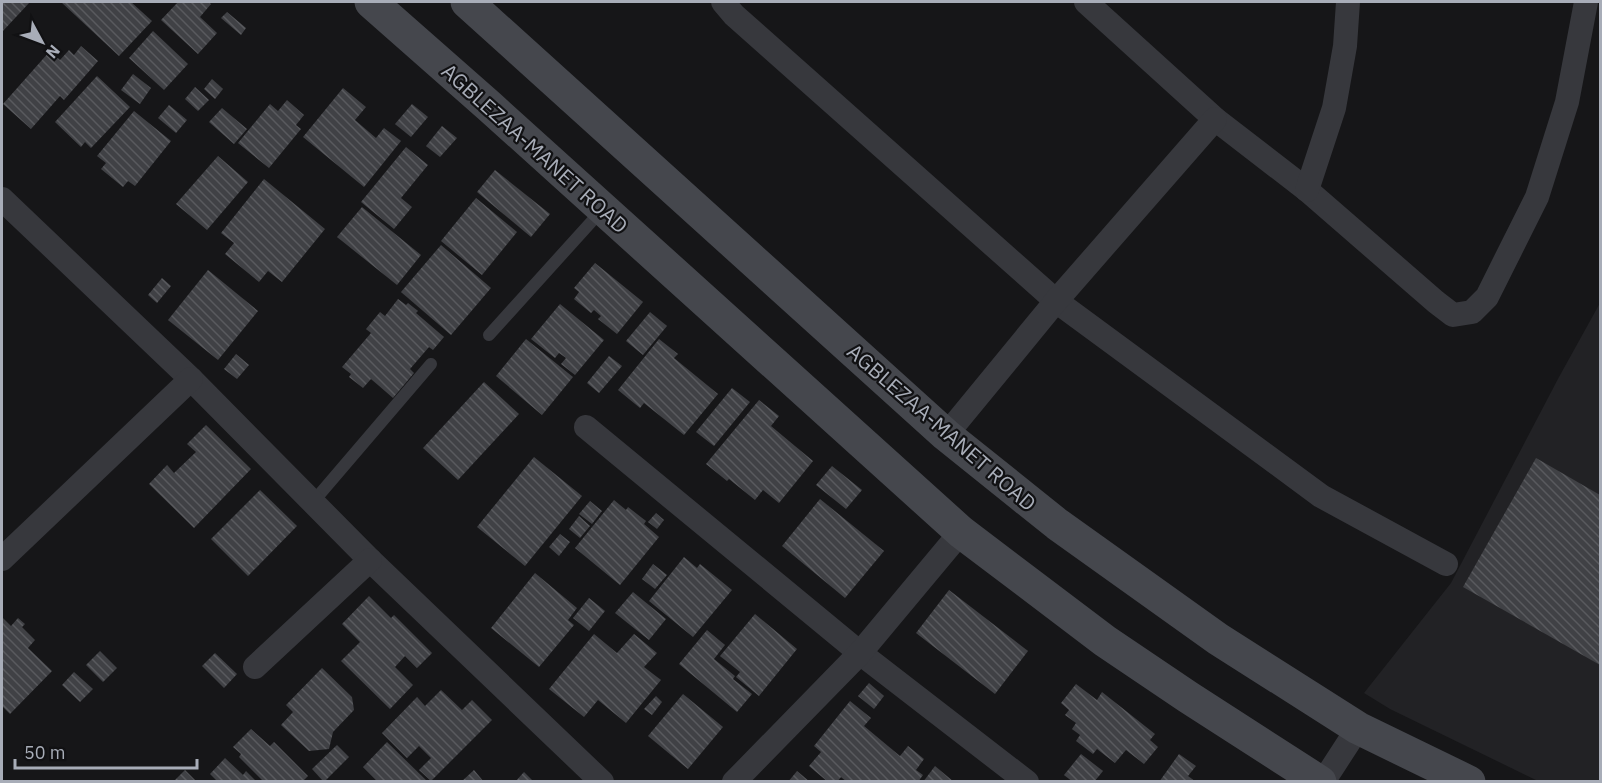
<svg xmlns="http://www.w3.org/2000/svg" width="1602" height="783" viewBox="0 0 1602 783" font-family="'IBM Plex Sans',sans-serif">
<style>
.built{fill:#222225}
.building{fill:url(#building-back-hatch)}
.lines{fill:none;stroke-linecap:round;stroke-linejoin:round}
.service{stroke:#37383d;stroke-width:12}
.minor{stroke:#37383d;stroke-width:24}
.secondary{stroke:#45474d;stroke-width:33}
.labels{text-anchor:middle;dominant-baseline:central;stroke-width:4.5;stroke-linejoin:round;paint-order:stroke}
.street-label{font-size:21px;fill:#a8adb8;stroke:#111113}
</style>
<defs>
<pattern id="building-back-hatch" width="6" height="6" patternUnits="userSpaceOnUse" patternTransform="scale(1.5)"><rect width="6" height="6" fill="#404145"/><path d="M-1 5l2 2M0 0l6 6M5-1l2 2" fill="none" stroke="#595a5e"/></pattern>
</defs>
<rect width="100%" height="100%" fill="#161618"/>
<!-- built -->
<polygon class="built" points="1600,303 1600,781 1538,781 1390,709 1364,693 1451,583 1559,377"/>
<!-- building -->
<g class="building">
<polygon points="2,2 30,2 2,32"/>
<polygon points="61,2 131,2 152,21 119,56"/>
<polygon points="178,2 208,2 211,4 200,17 217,33 198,54 161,20"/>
<polygon points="227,12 246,28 241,35 221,18"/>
<polygon points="153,31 188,64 164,90 129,58"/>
<polygon points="81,46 98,61 64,100 60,96 31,129 3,104 50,51 60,60 69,50 74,55"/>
<polygon points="133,74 151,88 140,104 121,90"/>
<polygon points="97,76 130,107 91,148 85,142 81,147 55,122"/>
<polygon points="212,79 223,89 215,99 204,89"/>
<polygon points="195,87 209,100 198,111 185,99"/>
<polygon points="343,88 366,107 355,120 376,138 384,128 401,141 364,187 303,137"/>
<polygon points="287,100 304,115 296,125 301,129 269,168 238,143 270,104 278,111"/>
<polygon points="412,104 428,117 411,137 395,124"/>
<polygon points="169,105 187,120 176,133 158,118"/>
<polygon points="222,108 247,129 234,144 209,122"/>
<polygon points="134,111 171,141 135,186 128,181 123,187 101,169 106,163 97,156"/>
<polygon points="442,126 457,138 440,157 426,146"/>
<polygon points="406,147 428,165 401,198 412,207 394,229 361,202"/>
<polygon points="218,156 248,182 207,230 176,204"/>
<polygon points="495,170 550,214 531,237 477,192"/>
<polygon points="264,179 325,229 282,282 268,271 259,282 225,254 234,243 221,233"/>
<polygon points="476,198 517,232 482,275 441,241"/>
<polygon points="362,207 421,255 397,285 337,237"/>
<polygon points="441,245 491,288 451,335 401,292"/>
<polygon points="595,263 643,302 617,334 598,319 601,316 594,310 591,313 574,299 579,292 574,288"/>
<polygon points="208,270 258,311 218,360 168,320"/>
<polygon points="162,278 171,286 157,303 148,295"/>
<polygon points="398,299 406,305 408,303 418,311 416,313 444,337 433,350 429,347 410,369 414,373 393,398 371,379 363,388 349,377 351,374 342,367 371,333 366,329 380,312 385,316"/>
<polygon points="560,304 604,340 575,375 561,364 566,358 559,353 555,358 531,339"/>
<polygon points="650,312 667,326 643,355 626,341"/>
<polygon points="526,339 573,377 542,415 496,376"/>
<polygon points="659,339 678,354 674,358 718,394 684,435 644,403 640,408 618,390"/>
<polygon points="236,354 249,365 237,379 224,369"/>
<polygon points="609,356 622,366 599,393 587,383"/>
<polygon points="484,382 519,414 458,480 423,448"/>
<polygon points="732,388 750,402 714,446 696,432"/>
<polygon points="759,400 779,416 771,426 813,461 779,503 763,490 755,500 729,479 727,481 706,464"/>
<polygon points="206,425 251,469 194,528 149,484 167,465 174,473 196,452 187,444"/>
<polygon points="534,457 582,496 525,566 477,527"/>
<polygon points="1536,458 1600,495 1600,665 1463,587"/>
<polygon points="832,466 862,490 846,509 816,485"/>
<polygon points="260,490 297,526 248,576 211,539"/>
<polygon points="820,499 884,551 845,598 782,546"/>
<polygon points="614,500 626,510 628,507 646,521 644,524 659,537 620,585 575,548"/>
<polygon points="590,501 602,511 592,524 579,514"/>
<polygon points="656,513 664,520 657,529 648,522"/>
<polygon points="579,516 590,526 580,538 569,529"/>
<polygon points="560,534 570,542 559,556 549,547"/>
<polygon points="684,557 697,568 700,564 732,590 693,637 649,601"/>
<polygon points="653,564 667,575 655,589 642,579"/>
<polygon points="535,573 577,608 568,620 574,625 539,667 491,628"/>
<polygon points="949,590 1028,651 995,694 916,633"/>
<polygon points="633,592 666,619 649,640 615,613"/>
<polygon points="369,596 391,618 394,615 432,653 417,668 405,656 395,667 413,685 390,709 341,661 360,642 342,624"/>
<polygon points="589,598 605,611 589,631 573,618"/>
<polygon points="755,614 797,649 759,696 736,677 740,672 720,656"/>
<polygon points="2,617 11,626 18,618 25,624 22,627 35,640 28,648 52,671 10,714 2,706"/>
<polygon points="707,630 725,645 714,659 735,676 733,679 752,694 737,712 679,664"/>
<polygon points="594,634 617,653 634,634 657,653 644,667 661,680 626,723 598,700 584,717 549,689"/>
<polygon points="100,651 117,668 103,682 86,665"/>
<polygon points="215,653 237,674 224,688 202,666"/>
<polygon points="322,668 352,697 354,710 333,732 329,749 309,751 281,725 293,712 286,705"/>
<polygon points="74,672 93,689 80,702 62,685"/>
<polygon points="869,683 884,696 874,709 858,696"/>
<polygon points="1076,684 1097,700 1102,692 1155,734 1150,740 1158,747 1144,764 1126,750 1115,763 1097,749 1093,754 1076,741 1080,735 1072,729 1076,723 1065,715 1069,710 1061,703"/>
<polygon points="441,690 462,710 472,700 492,720 431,781 419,770 431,758 419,746 407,758 382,733 417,697 425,706"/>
<polygon points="683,694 723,727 688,769 648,736"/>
<polygon points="656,696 662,702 652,715 644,709"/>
<polygon points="850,701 871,718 864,726 900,756 908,746 924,759 916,770 923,775 918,782 847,782 841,777 837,782 828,782 809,766 821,752 814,746"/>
<polygon points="251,729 270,746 274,742 308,776 302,782 264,782 239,757 241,754 233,747"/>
<polygon points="387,742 428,782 378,782 363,767"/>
<polygon points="337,745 349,757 324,782 312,769"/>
<polygon points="1081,754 1103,771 1094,782 1073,782 1064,775"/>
<polygon points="1179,754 1196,766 1188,776 1196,782 1159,782"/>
<polygon points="225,758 243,775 246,771 257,782 218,782 210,774"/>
<polygon points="935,766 954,782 923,782"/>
<polygon points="185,770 197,782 173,782"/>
<polygon points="474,770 484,782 461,782"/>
<polygon points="797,771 810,782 788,782"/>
<polygon points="524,772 534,782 515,782"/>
</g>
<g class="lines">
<!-- service -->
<g class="service">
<polyline points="489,335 602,210"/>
<polyline points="313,502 431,364"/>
</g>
<!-- minor -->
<g class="minor">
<polyline points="723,2 734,15 1056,301 1321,496 1446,564"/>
<polyline points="1086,2 1215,119 1307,190 1436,302 1453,315 1472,312 1487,297 1537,197 1567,102 1586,2"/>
<polyline points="1307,190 1334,108 1345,46 1348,2"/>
<polyline points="2,199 191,379 370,560 602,782"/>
<polyline points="586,427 860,653 1027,782"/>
<polyline points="946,435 1056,301 1215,119"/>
<polyline points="2,559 191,379"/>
<polyline points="255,667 370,560"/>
<polyline points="734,782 860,653 961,532"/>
<polyline points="1323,782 1358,728"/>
</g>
<!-- secondary -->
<g class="secondary">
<polyline points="371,2 489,106 961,532 1105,641 1188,697 1320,782"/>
<polyline points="467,2 946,435 1057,524 1218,639 1358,728 1469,782"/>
</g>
</g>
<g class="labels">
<!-- street labels -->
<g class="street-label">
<text transform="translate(535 148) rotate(42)">AGBLEZAA-MANET ROAD</text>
<text transform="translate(942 427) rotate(41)">AGBLEZAA-MANET ROAD</text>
</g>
</g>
<!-- border -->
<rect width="1602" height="783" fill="none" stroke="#a8adb8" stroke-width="6"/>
<!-- north arrow -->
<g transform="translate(42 42) rotate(131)" stroke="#111113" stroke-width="4.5" paint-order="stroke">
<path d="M0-4.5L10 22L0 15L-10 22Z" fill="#a8adb8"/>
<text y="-9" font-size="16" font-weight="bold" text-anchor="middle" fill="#a8adb8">N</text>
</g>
<!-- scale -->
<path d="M15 759v9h182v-9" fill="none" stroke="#a8adb8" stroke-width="3"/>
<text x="24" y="759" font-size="18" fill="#a8adb8" stroke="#111113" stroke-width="4.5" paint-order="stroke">50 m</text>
</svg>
